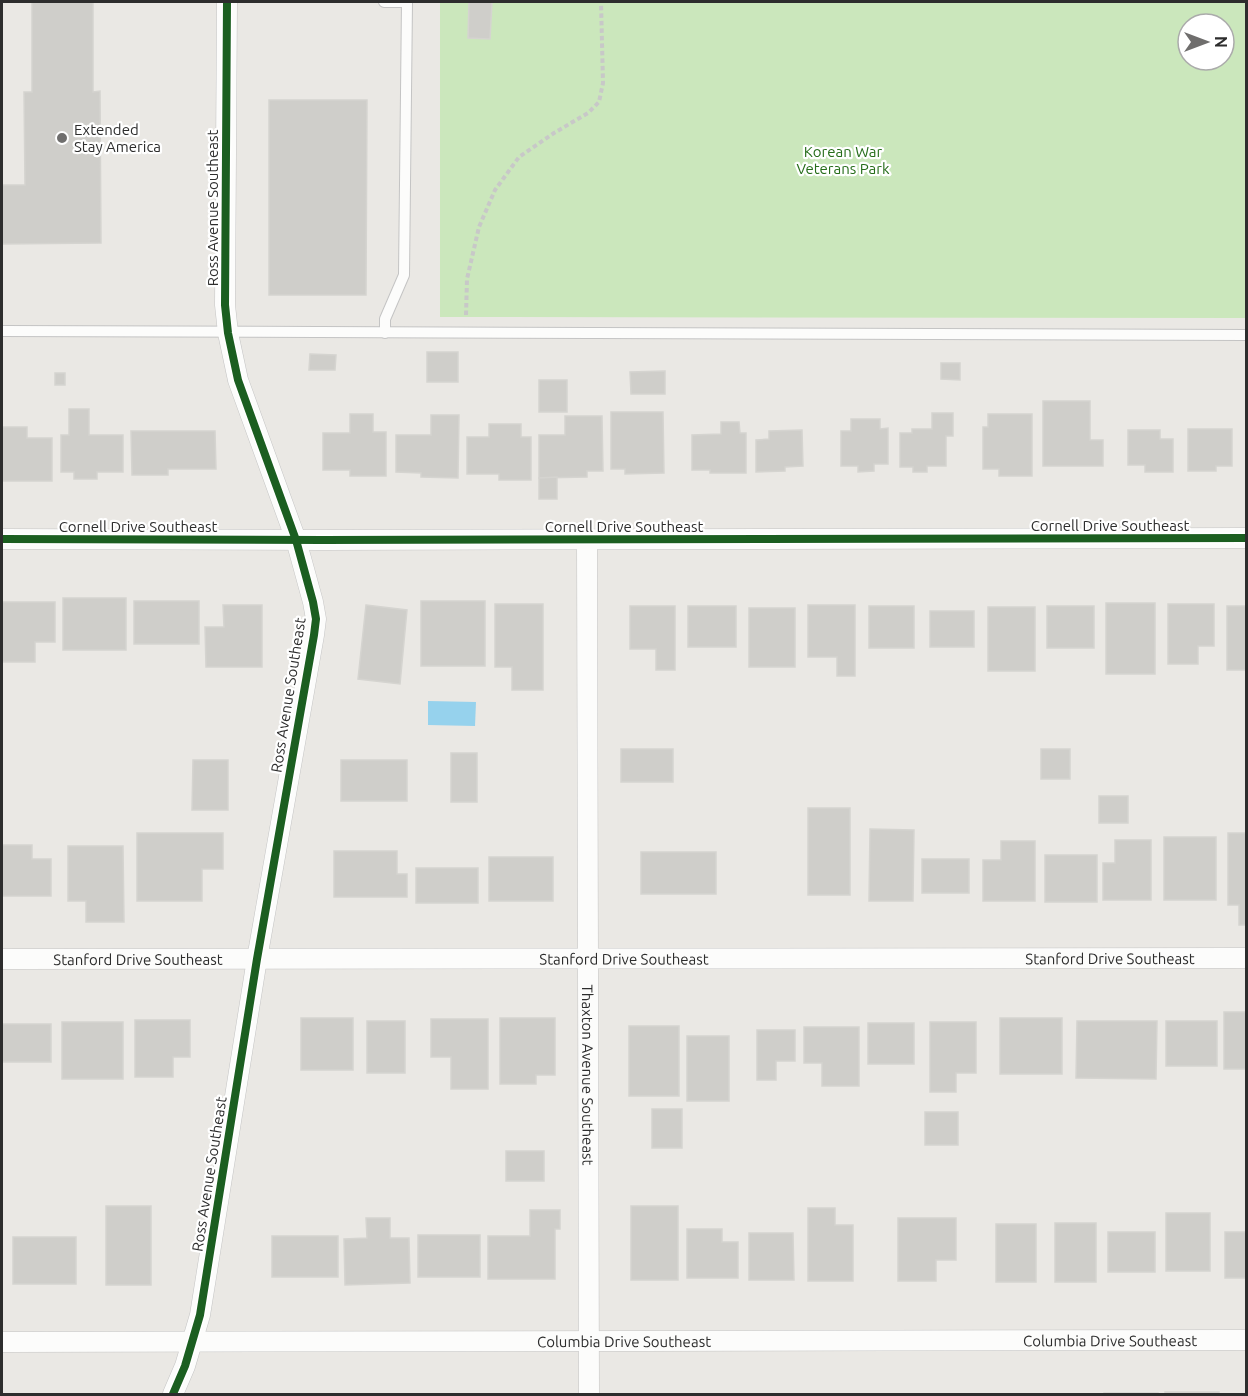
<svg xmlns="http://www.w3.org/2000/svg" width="1248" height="1396" viewBox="0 0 1248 1396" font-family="Ubuntu,sans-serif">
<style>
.green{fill:#cbe7bc;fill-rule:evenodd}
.water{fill:#96d2ed}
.building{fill:#cfceca;stroke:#d5d4d0;stroke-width:1.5}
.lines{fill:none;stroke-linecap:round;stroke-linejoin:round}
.lane-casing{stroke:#c4c4c4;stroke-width:12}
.street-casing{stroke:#c4c4c4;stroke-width:21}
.path{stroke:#c8c8c8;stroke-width:4;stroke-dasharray:4.5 3;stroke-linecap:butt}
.lane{stroke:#fcfcfb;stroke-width:10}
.street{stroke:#fcfcfb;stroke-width:20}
.cycleway-casing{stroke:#fff;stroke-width:11}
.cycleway{stroke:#1b5e20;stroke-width:8}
.poi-dot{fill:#6f6e6d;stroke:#fff;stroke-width:2}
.labels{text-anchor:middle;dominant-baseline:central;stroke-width:4.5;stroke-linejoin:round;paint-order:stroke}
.poi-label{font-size:15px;fill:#2d2d2d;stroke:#fff;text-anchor:start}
.park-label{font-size:15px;fill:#266d1a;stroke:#fff}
.street-label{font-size:15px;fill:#2d2d2d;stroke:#fff}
</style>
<rect width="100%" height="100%" fill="#eae8e4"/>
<!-- green -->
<path class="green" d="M440 2H1246V318L440 317ZM1188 24H1224V60H1188Z"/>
<!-- water -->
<polygon class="water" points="428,701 476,702 475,726 428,725"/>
<!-- building -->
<g class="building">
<polygon points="32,2 93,2 93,92 100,91 101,243 2,244 2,185 25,185 24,92 32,92"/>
<polygon points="469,2 492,2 490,39 468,38"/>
<polygon points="269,100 367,100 366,295 269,295"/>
<rect x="427" y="352" width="31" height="30"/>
<polygon points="310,354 336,355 335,370 309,370"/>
<polygon points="941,363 960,363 960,380 941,379"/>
<polygon points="665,371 665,394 631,394 630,372"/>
<rect x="55" y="373" width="10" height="12"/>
<rect x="539" y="380" width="28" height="32"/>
<polygon points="1043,401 1090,401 1090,440 1103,440 1103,466 1043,466"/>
<polygon points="69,409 89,409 89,435 123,435 123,472 97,472 97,479 74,479 74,472 61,472 61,435 69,435"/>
<polygon points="611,412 663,412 664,473 625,474 625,469 611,469"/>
<polygon points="932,413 953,413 953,436 946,436 946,466 927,466 927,472 913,472 913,467 900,467 900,433 912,433 912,429 932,429"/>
<polygon points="350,414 373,414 373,432 386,432 386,476 350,476 350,470 323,470 323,433 350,433"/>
<polygon points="988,414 1032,414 1032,476 999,476 999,469 983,469 983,427 988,427"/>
<polygon points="431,415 459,415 458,478 421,477 421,473 396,472 396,435 431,435"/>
<polygon points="565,416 602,416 603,471 587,471 587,477 539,478 539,435 565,435"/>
<polygon points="851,419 880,419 880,429 888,428 888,464 874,464 874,471 858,472 858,466 841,466 841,431 851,431"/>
<polygon points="721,422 739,422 740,433 746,433 746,473 710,473 710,470 692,470 692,435 721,434"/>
<polygon points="489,424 521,424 521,437 531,437 531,480 499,480 499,474 467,474 467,437 489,437"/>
<polygon points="2,427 27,427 27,438 52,438 52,481 2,481"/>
<polygon points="1188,429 1232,429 1232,466 1216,466 1216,471 1188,471"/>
<polygon points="802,430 803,466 785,467 785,471 756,472 756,440 769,439 769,431"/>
<polygon points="1128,430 1160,430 1160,439 1173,439 1173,472 1145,472 1145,465 1128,465"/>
<polygon points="131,431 215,431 216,469 168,469 168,475 132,475"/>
<polygon points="557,477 557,499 539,499 539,478"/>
<rect x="63" y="598" width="63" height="52"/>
<rect x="134" y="601" width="65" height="43"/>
<rect x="421" y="601" width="64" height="65"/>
<polygon points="2,602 55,602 55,642 35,642 35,662 2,662"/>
<rect x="1106" y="603" width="49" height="71"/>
<polygon points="495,604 543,604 543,690 512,690 512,667 495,667"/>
<polygon points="1168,604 1214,604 1214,646 1198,646 1198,664 1168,664"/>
<polygon points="223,605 262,605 262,667 206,667 205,627 224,627"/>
<polygon points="366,605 407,610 400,684 358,679"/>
<polygon points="808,605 855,605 855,676 837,676 837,657 808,657"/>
<polygon points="630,606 675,606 675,670 656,670 656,649 630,649"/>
<rect x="688" y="606" width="48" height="41"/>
<rect x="869" y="606" width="45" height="42"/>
<rect x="1047" y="606" width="47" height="42"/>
<rect x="1227" y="606" width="19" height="64"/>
<rect x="988" y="607" width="47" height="64"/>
<rect x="749" y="608" width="46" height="59"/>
<rect x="930" y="611" width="44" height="36"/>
<rect x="621" y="749" width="52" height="33"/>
<rect x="1041" y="749" width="29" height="30"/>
<rect x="451" y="753" width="26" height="49"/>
<polygon points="193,760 228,760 228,810 192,810"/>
<rect x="341" y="760" width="66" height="41"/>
<rect x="1099" y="796" width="29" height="27"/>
<rect x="808" y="808" width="42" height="87"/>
<polygon points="870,829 914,830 913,901 869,901"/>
<polygon points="137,833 223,833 223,869 202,869 202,901 137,901"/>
<polygon points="1228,833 1246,833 1246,925 1239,925 1239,905 1228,905"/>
<rect x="1164" y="837" width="52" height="63"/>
<polygon points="1115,840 1151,840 1151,900 1103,900 1103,863 1115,863"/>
<polygon points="1001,841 1035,841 1035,901 983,901 983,860 1001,860"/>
<polygon points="2,845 32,845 32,859 51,859 51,896 2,896"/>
<polygon points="68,846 123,846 124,922 86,922 86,901 68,901"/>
<polygon points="334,851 397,851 397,874 407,874 407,897 334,897"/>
<rect x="641" y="852" width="75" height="42"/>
<rect x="1045" y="855" width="52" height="47"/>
<rect x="489" y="857" width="64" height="44"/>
<rect x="922" y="859" width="47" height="34"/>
<rect x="416" y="868" width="62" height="35"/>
<rect x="1224" y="1012" width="22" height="57"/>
<rect x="301" y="1018" width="52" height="52"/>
<polygon points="500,1018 555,1018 555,1075 536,1075 536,1084 500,1084"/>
<rect x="1000" y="1018" width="62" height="56"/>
<polygon points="431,1019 488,1019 488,1089 451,1089 451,1057 431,1057"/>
<polygon points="135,1020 190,1020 190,1057 173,1057 173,1077 135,1077"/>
<rect x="367" y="1021" width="38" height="52"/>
<polygon points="1077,1021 1157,1021 1156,1079 1076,1078"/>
<rect x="1166" y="1021" width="51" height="45"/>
<rect x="62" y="1022" width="61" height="57"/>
<polygon points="930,1022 976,1022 976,1073 956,1073 956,1092 930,1092"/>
<rect x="868" y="1023" width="46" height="41"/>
<rect x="2" y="1024" width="49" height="38"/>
<rect x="629" y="1026" width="50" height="70"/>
<polygon points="804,1027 859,1027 859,1086 822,1086 822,1063 804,1063"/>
<polygon points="757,1030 795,1030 795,1061 776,1061 776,1080 757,1080"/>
<rect x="687" y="1036" width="42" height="65"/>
<rect x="652" y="1109" width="30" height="39"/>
<rect x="925" y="1112" width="33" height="33"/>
<rect x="506" y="1151" width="38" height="30"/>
<rect x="106" y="1206" width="45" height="79"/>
<rect x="631" y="1206" width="47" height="74"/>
<polygon points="808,1208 835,1208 835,1225 853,1225 853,1281 808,1281"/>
<polygon points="530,1210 560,1210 560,1229 555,1229 555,1279 488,1279 488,1236 530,1236"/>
<rect x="1166" y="1213" width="44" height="58"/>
<polygon points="366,1218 390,1218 390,1238 409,1238 410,1283 345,1285 344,1239 367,1238"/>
<polygon points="898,1218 956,1218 956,1260 936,1260 936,1281 898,1281"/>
<rect x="1055" y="1223" width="41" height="59"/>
<rect x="996" y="1224" width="40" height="58"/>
<polygon points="687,1229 722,1229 722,1242 738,1242 738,1278 687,1278"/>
<rect x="1108" y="1232" width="47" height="40"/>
<rect x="1225" y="1232" width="21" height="46"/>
<polygon points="749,1233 793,1233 794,1280 749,1280"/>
<rect x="418" y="1235" width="62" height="42"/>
<rect x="272" y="1236" width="66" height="41"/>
<rect x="13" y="1237" width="63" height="47"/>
<rect x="1165" y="1392" width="54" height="2"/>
<rect x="1104" y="1393" width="54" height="1"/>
</g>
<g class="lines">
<!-- lane casing -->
<g class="lane-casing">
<g id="lane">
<polyline points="384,2 407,2 404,275 385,319 385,333"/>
<polyline points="2,331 1246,335"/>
</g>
</g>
<!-- street casing -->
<g class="street-casing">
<g id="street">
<polyline points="2,539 323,540 1246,538"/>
<path id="s1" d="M587 539 589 1394"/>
<path id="s2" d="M2 959 1246 958"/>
<path id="s3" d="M2 1342 1246 1340"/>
<polyline points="173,1394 185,1366 200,1315 257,959 314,635 316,619 313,602 296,540 238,380 228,333 225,305 227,2"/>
</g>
</g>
<!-- path -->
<polyline class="path" points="466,315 467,279 479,227 495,190 519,157 554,133 588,113 599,102 603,83 601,2"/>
<!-- lane -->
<use href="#lane" class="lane"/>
<!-- street -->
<use href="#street" class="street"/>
<!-- cycleway casing -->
<g class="cycleway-casing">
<g id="cycleway">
<polyline points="2,539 323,540 1246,538"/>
<polyline points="173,1394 185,1366 200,1315 257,959 314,635 316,619 313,602 296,540 238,380 228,333 225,305 227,2"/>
</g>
</g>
<!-- cycleway -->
<use href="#cycleway" class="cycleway"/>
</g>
<!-- markers -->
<circle class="poi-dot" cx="62" cy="138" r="6"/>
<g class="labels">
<!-- poi labels -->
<g class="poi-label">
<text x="74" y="129">Extended<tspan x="74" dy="17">Stay America</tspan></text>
</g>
<!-- park labels -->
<g class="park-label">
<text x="843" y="151">Korean War<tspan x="843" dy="17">Veterans Park</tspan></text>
</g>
<!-- street labels -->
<g class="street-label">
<text transform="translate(212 208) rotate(-90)">Ross Avenue Southeast</text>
<text x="1110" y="525">Cornell Drive Southeast</text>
<text x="138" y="526">Cornell Drive Southeast</text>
<text x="624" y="526">Cornell Drive Southeast</text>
<text transform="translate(288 695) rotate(-81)">Ross Avenue Southeast</text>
<text stroke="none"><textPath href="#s2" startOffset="622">Stanford Drive Southeast</textPath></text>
<text stroke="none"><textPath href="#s2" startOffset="1108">Stanford Drive Southeast</textPath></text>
<text stroke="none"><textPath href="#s2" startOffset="136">Stanford Drive Southeast</textPath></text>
<text stroke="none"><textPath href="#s1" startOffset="536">Thaxton Avenue Southeast</textPath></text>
<text transform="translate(209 1174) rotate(-81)">Ross Avenue Southeast</text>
<text stroke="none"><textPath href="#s3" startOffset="1108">Columbia Drive Southeast</textPath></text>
<text stroke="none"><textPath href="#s3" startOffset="622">Columbia Drive Southeast</textPath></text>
</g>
</g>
<!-- border -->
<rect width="1248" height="1396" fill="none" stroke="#2d2d2d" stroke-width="6"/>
<!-- north arrow -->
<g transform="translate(1206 42) rotate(90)"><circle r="28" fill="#ffffff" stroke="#ababab" stroke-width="1.5"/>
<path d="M0-4.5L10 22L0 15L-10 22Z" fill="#6f6e6d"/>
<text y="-9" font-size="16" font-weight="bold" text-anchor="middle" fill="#2d2d2d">N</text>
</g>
</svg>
